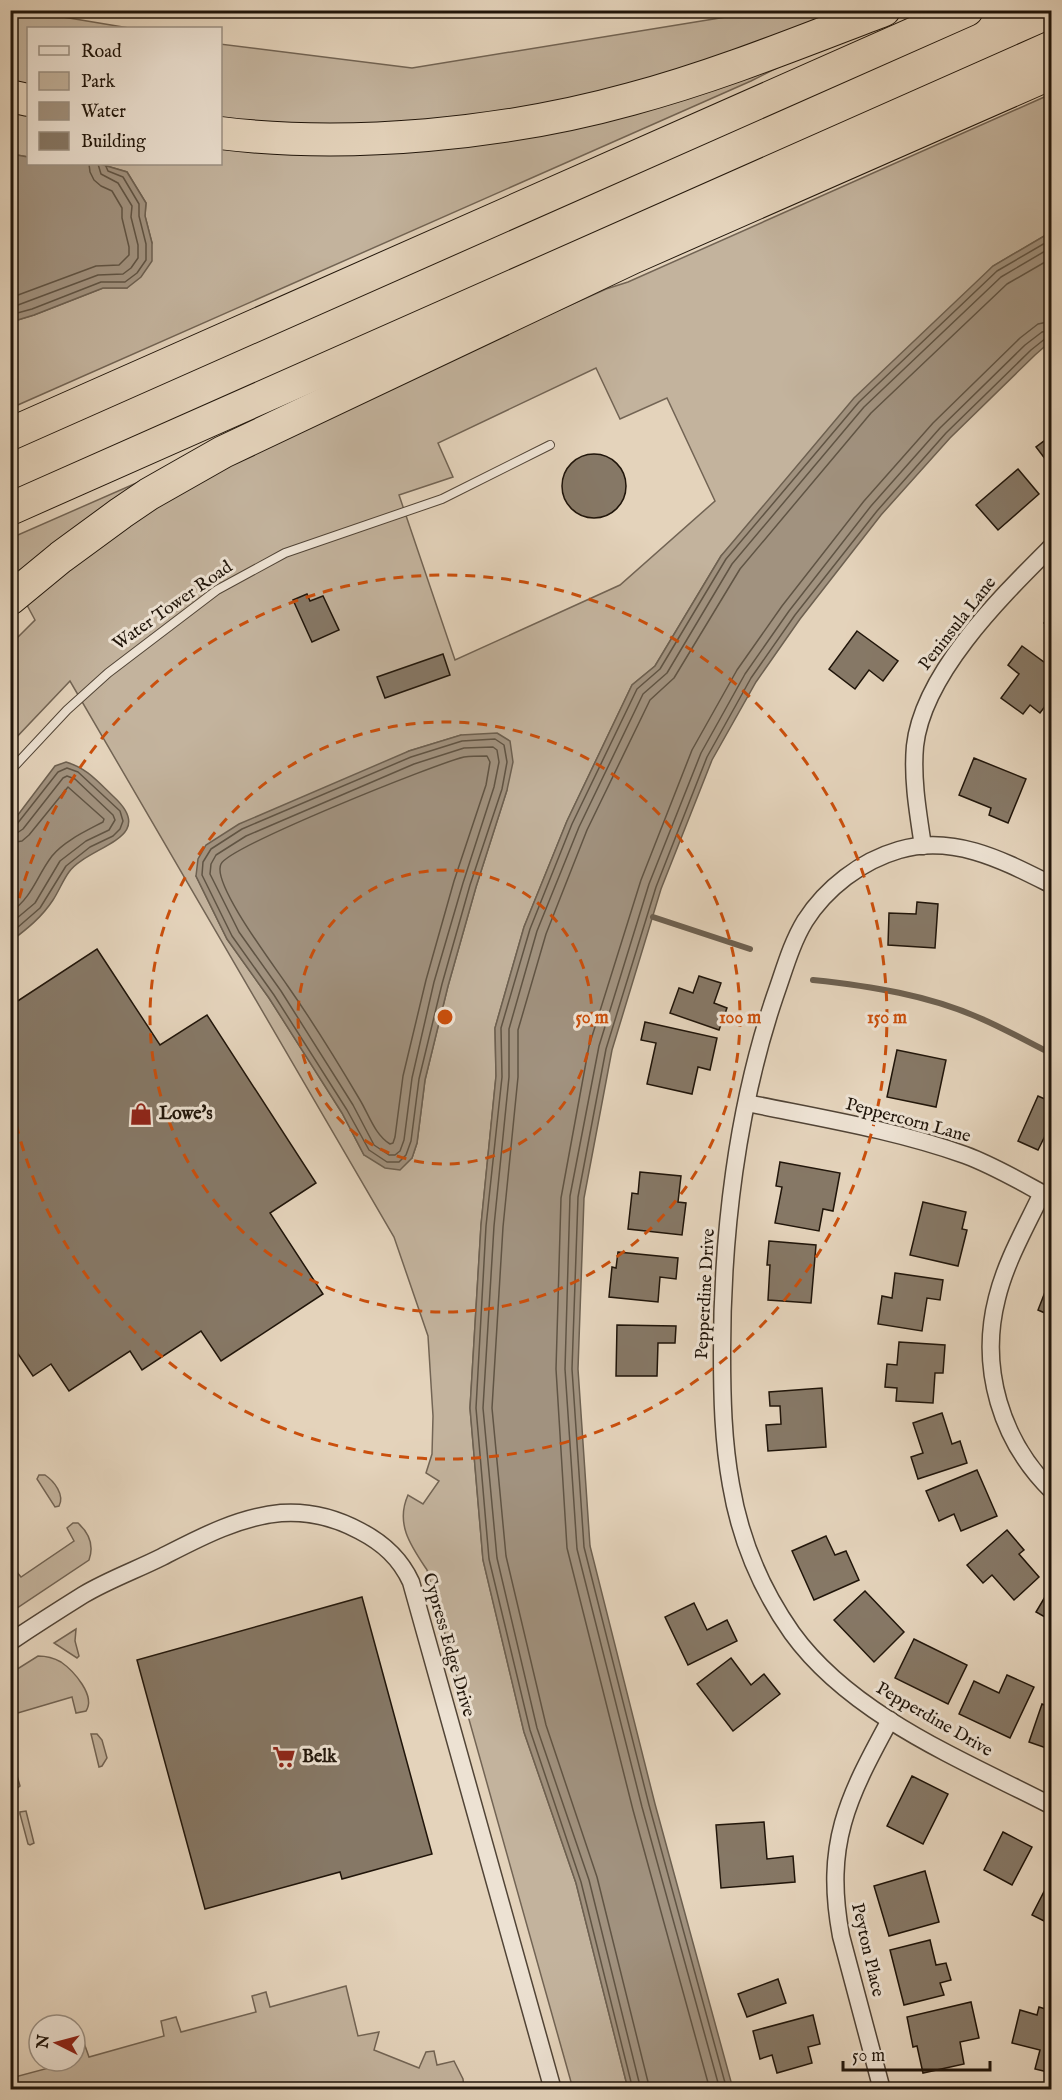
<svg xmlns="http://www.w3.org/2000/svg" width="1062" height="2100" viewBox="0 0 1062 2100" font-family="'IM FELL English',serif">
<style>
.green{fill:#c3b39d;stroke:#726454;stroke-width:1.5;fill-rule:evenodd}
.water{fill:#a1927f;stroke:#6d6050;stroke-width:1.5}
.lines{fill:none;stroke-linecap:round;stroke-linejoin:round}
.shore{stroke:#605444;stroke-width:1.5}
.stream{stroke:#6d6050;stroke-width:6}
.building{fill:#867866;stroke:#20150a;stroke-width:1.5}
.service-casing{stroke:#514436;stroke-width:10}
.minor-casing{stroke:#514436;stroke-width:19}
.motorway-casing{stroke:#20150a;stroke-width:34}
.service{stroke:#ede2d3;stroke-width:8}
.minor{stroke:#ede2d3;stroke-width:16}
.motorway{stroke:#e4d3bb;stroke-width:32}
.ring{fill:none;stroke:#ca4f0c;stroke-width:3;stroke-dasharray:10 8}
.labels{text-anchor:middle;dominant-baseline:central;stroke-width:6;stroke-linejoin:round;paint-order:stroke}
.street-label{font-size:18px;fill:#20150a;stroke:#ede2d3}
.poi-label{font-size:18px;font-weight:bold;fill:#20150a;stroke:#ede2d3;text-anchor:start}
.centre{fill:#ca4f0c;stroke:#ede2d3;stroke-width:3}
.ring-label{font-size:18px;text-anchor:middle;font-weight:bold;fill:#ca4f0c;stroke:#ede2d3;stroke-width:6;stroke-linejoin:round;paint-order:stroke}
</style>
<rect width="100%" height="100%" fill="#e4d3bb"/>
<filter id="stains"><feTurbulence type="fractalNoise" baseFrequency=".00333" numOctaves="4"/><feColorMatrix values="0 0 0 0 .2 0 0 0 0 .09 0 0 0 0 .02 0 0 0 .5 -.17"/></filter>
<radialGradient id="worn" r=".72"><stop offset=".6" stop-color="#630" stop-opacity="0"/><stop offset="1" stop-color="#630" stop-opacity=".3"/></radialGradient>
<!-- green -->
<g class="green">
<polygon points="10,11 27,11 129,28 28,28 28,87 11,84"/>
<polygon points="750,11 851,11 653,81 474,118 344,127 221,121 220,44 412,68 726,17"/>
<polygon points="787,63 751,81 11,408 11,322 34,315 103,288 127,288 152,243 145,216 146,203 127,172 100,164 220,164 221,140 311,146"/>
<path d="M1051 94V232L993 266 721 556 655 666 632 685 567 821 524 927 495 1028 496 1076 481 1225 470 1408 483 1560 524 1732 576 1883 628 2089H573L427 1570C411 1546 395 1524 408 1495L423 1504 439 1481 426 1473 432 1454 433 1416 428 1336 394 1237 70 681 11 743V644L35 620 27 605 43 584 186 485 392 385 606 289 628 282ZM596 368 620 419 667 398 715 501 620 585 455 660 399 495 453 477 438 443ZM461 735 507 790 476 887 448 986 425 1080 417 1143 412 1158 364 1155 342 1113 269 998 227 939 196 876 409 751Z"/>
<polygon points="11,103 28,107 28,157 11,154"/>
<polygon points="157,474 11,590 11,538"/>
<path d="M39 1475H45C54 1481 65 1495 59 1506L55 1507 37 1479Z"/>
<path d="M73 1523H78C89 1533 94 1546 89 1560L11 1612V1565L21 1577 74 1541 67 1528Z"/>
<polygon points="76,1629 75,1641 79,1656 77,1658 54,1643"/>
<path d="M38 1656C46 1656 54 1658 61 1662 74 1671 96 1696 86 1711L76 1713 72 1697 11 1715V1673Z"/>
<polygon points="91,1734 97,1734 102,1740 107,1758 102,1766 99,1767"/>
<polygon points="11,1755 20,1786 15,1790 11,1780"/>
<polygon points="26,1811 34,1843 30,1845 28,1844 20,1814 20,1812"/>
<polygon points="346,1986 358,2036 379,2032 374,2050 419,2068 426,2052 434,2051 437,2065 454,2061 463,2079 464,2089 11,2089 11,2078 75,2061 75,2045 84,2043 89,2057 164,2036 161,2021 176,2017 181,2032 256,2012 252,1996 266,1992 270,2007"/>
</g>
<!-- water -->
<g class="water">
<polygon points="11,154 28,157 28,164 100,164 127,172 146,203 145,216 152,243 152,261 141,277 127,288 103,288 34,315 11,322"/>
<polygon points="1051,232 1051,341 1035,355 950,438 881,515 800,619 756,682 712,760 661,889 612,1050 584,1198 578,1369 590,1546 655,1804 733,2089 628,2089 576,1883 524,1732 483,1560 470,1408 481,1225 496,1076 495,1028 524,927 567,821 632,685 655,666 721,556 854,398 993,266"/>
<polygon points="497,733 510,741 513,762 507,790 476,887 448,986 425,1080 417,1143 412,1158 400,1170 385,1168 364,1155 342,1113 269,998 227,939 196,876 198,859 206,845 239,824 409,751 461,735"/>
<path d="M66 762C87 768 98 782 114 797 159 839 89 845 69 872 63 880 59 891 53 900 42 917 27 929 11 941V824L55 766Z"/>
</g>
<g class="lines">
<!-- shore -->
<g class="shore">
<polyline points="10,298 96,266 119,265 129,255 129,247 122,218 122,208 112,191 101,186 94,180 90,172 89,164"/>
<polyline points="10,308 98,275 123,274 131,268 138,258 138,245 131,217 132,206 118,183 101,174 98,164"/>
<polyline points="10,315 32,309 101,282 125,282 137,273 146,260 146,244 139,216 139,204 123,177 108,171 105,164"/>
<polygon points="495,739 504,745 507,762 502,789 470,885 442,984 419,1079 411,1141 406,1155 399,1162 387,1162 369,1150 347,1110 274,995 232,936 202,875 203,862 211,849 242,829 411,757 462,741"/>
<polygon points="493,747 497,750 499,762 494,787 463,883 434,982 412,1078 404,1140 400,1151 395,1155 389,1155 374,1145 353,1105 281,991 239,932 210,874 211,864 216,855 246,836 414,764 464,748"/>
<path d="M487 756 490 762 486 785 454 881 426 980 403 1076 395 1137 393 1143 390 1144C375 1135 369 1115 360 1100 337 1061 313 1022 287 985 275 967 211 883 221 864 230 846 435 764 464 757 472 756 480 756 487 756Z"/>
<polyline points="10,826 17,824 58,772 67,768 78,772 120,811 123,821 120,829 113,836 90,847 66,866 40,908 10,934"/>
<polyline points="10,834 17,833 23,829 63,778 67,776 75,779 113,815 115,820 109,830 86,841 60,861 35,903 10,924"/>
<path d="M10 843 22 841 29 835 68 787 104 819 103 822C86 831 64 841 52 856 36 877 34 895 10 913"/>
<polyline points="633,2090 581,1882 530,1730 489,1559 476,1408 486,1226 502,1077 501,1028 530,929 572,824 637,689 660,669 726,559 859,402 997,271 1052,239"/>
<polyline points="641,2090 589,1880 537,1728 497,1558 483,1408 494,1226 509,1077 509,1029 537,931 579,827 643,694 667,673 732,564 864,407 1001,277 1052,247"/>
<polyline points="650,2090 597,1877 546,1725 506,1556 492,1408 503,1227 518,1077 518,1030 546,934 587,830 650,700 674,678 740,569 871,413 1007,284 1052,258"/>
<polyline points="710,2090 633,1810 567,1548 556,1369 561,1198 589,1046 641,880 692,750 737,670 782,606 864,501 933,423 1020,338 1038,324 1052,321"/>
<polyline points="720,2090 642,1807 577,1549 565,1369 570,1196 599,1046 649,884 701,753 745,674 789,611 871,506 940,428 1025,345 1042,332 1052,330"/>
<polyline points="727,2090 649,1805 584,1547 572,1369 578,1197 606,1049 656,887 707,757 751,678 795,615 877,511 946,433 1031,350 1046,338 1052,337"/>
</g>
<!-- stream -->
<g class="stream">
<polyline points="653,917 750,949"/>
<path d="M813 980C870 986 929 995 982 1019 1005 1029 1028 1042 1052 1054"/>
</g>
</g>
<!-- building -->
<g class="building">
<polygon points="1052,435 1052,468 1036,447"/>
<circle cx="594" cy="486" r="32"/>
<polygon points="1018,469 1039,494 998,530 976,505"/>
<polygon points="307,594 310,601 323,596 339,630 312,642 293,600"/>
<polygon points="1052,615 1052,630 1044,623"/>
<polygon points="857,631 898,661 883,681 869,670 855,689 829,669"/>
<polygon points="1022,646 1052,668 1052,697 1040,713 1030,705 1023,714 1001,698 1019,674 1008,665"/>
<polygon points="443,654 450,675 385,698 377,677"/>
<polygon points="974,758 1026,779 1008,823 989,815 991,808 959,795"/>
<polygon points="917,902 938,904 935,948 888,945 889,913 916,914"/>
<polygon points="97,949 160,1045 207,1015 316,1183 270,1213 323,1294 221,1361 201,1331 142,1370 130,1351 69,1391 51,1364 33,1376 10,1342 10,1006"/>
<polygon points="699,976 721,983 714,1003 727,1008 719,1030 670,1013 679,988 693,993"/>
<polygon points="645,1022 717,1038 710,1070 698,1067 692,1094 647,1084 656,1043 641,1040"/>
<polygon points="897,1050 946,1060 936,1107 887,1097"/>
<polygon points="1050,1092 1052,1139 1045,1136 1038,1150 1018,1141 1038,1096 1047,1100"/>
<polygon points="780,1162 840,1173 833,1211 823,1209 819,1231 775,1223 782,1187 776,1186"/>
<polygon points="640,1172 681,1176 678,1202 686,1203 682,1235 628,1229 632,1193 638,1194"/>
<polygon points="923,1202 966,1212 962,1229 967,1230 958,1266 910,1255"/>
<polygon points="769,1241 816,1245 811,1303 768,1300 770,1265 767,1265"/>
<polygon points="618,1252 678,1258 676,1279 660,1277 658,1302 609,1297 612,1267 616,1268"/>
<polygon points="895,1273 943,1280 940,1300 927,1298 922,1331 878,1324 882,1296 892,1298"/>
<polygon points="1047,1287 1052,1289 1052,1316 1038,1310"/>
<polygon points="617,1325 676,1326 675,1343 658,1343 657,1376 616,1376"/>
<polygon points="899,1342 945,1345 943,1373 935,1373 933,1403 896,1401 897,1388 885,1387 887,1364 897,1365"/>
<polygon points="822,1388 826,1447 768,1451 766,1425 781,1424 780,1406 770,1406 769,1392"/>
<polygon points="942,1413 952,1444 960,1441 967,1463 918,1479 911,1457 923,1453 913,1423"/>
<polygon points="977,1470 997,1516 961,1531 954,1514 939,1521 926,1491"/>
<polygon points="1007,1530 1024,1550 1019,1554 1039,1577 1014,1600 992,1575 983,1583 967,1565"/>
<polygon points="826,1536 835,1555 846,1551 859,1580 814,1600 792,1551"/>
<polygon points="1052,1585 1052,1621 1036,1612"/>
<polygon points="865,1591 904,1632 874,1662 834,1620"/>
<polygon points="362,1597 432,1854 342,1879 340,1872 205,1909 137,1660"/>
<polygon points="694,1603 707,1630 727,1620 737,1641 688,1665 665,1617"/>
<polygon points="914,1639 967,1665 948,1704 895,1678"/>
<polygon points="731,1658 751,1685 764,1674 780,1694 733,1731 697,1684"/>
<polygon points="1007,1675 1034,1687 1010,1738 959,1714 974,1681 999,1693"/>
<polygon points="1042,1704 1052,1708 1052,1750 1029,1742"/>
<polygon points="912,1776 948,1794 923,1844 887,1826"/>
<polygon points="764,1822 767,1859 793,1856 795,1882 721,1888 716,1825"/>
<polygon points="1003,1832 1032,1847 1012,1885 984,1870"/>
<polygon points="925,1871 939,1922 889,1936 874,1886"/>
<polygon points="1052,1876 1052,1925 1032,1915"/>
<polygon points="930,1940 936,1965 946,1963 951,1980 940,1983 944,1995 904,2005 890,1950"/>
<polygon points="778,1979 786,2003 747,2017 738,1994"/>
<polygon points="971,2002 979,2038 960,2042 964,2064 923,2073 917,2046 913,2047 907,2017"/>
<polygon points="1039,2007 1052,2011 1052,2073 1035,2069 1040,2050 1012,2043 1020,2010 1037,2015"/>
<polygon points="813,2015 820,2044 808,2047 812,2063 777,2073 772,2055 760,2059 753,2031"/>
<polygon points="836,2085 837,2090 817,2090"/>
</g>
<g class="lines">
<!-- service casing -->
<g class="service-casing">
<polyline id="service" points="10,771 67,710 108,673 217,590 285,553 442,499 550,445"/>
</g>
<!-- minor casing -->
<g class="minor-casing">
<g id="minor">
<path d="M923 846C918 813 912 779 915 746 923 673 1002 596 1052 546"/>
<path d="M1052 885C1004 861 954 834 899 850 861 861 826 888 805 921 791 944 784 971 775 996 737 1108 722 1234 722 1352 722 1397 723 1441 731 1485 740 1538 761 1589 792 1633 852 1716 963 1760 1052 1806"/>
<path d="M747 1103C820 1118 895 1130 965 1155 995 1166 1023 1183 1051 1198"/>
<path d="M1042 1193C1026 1227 1006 1261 997 1298 979 1368 1001 1441 1052 1491"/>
<path d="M10 1642C34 1626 59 1610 83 1595 108 1580 136 1570 162 1557 199 1538 238 1517 281 1513 309 1511 336 1518 360 1531 383 1543 400 1558 411 1582L553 2090"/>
<path d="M882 2090 841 1936C824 1844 847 1799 890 1720"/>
</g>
</g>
<!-- motorway casing -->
<g class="motorway-casing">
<g id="motorway">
<polyline points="10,96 28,100"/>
<path d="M220 133C350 149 505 134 631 99 717 76 800 42 884 10"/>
<polyline points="10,434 967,10"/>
<polyline points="10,509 1052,47"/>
<polyline points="10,599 61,557 121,513 149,494 223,452 634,257 1038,79 1052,67"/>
</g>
</g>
<!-- service -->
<use href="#service" class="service"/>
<!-- minor -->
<use href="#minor" class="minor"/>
<!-- motorway -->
<use href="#motorway" class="motorway"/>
</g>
<!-- distance rings -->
<g class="ring">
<circle cx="445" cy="1017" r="147"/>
<circle cx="445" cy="1017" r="295"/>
<path d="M11 933A442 442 0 1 1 11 1101"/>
</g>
<!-- icons -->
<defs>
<g id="shop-bare" transform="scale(1.8)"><path d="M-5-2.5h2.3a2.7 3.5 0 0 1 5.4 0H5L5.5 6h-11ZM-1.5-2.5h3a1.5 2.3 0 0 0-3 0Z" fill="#8f2418" stroke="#ede2d3" stroke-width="2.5" paint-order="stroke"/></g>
<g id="supermarket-bare" transform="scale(1.8)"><path d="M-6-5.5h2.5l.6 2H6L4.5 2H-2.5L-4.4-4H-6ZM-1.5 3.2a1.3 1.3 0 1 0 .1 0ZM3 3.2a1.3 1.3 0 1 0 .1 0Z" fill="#8f2418" stroke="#ede2d3" stroke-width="2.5" paint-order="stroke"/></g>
</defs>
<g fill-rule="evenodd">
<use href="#shop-bare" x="141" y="1114"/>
<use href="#supermarket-bare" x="284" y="1757"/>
</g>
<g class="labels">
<!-- street labels -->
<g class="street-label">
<text transform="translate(173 606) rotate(-35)">Water Tower Road</text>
<text transform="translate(958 624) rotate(-52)">Peninsula Lane</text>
<text transform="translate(908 1121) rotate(15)">Peppercorn Lane</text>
<text transform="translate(706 1294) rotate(-87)">Pepperdine Drive</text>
<text transform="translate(448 1645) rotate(74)">Cypress Edge Drive</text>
<text transform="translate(934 1720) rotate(30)">Pepperdine Drive</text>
<text transform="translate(867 1950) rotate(77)">Peyton Place</text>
</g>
<!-- poi labels -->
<g class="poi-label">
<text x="159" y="1114">Lowe's</text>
<text x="302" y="1757">Belk</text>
</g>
</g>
<circle cx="445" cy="1017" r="9" class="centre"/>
<g class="ring-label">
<text x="592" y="1023">50 m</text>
<text x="740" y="1023">100 m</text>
<text x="887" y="1023">150 m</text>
</g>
<!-- margin -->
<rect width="1062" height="2100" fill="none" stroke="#e4d3bb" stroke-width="36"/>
<rect x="12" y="12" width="1038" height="2076" fill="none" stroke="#20150a" stroke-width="3"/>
<rect x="18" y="18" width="1026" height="2064" fill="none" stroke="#20150a" stroke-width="1.5"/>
<!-- legend -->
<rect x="27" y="27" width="195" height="138" fill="#ede2d3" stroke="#9b9083" stroke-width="1.5"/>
<rect x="39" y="46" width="30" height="9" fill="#ede2d3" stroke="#9b9083" stroke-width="1.5"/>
<text x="81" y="57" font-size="18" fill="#20150a">Road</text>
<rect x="39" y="72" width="30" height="18" fill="#c3b39d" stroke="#9b9083" stroke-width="1.5"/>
<text x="81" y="87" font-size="18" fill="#20150a">Park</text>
<rect x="39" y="102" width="30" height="18" fill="#a1927f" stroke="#9b9083" stroke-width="1.5"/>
<text x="81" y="117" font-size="18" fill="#20150a">Water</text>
<rect x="39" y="132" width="30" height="18" fill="#867866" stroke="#9b9083" stroke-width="1.5"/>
<text x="81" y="147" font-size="18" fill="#20150a">Building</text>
<!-- north arrow -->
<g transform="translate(57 2043) rotate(276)"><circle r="28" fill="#ede2d3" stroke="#9b9083" stroke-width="1.5"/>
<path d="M0-4.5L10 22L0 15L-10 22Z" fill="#8f2418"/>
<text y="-9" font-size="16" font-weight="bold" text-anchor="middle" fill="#20150a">N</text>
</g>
<!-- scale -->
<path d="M843 2061v9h147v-9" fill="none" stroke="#20150a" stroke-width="3"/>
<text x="852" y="2061" font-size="18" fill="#20150a" stroke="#ede2d3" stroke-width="4.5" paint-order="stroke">50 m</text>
<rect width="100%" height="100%" filter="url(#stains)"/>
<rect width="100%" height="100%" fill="url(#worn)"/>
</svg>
